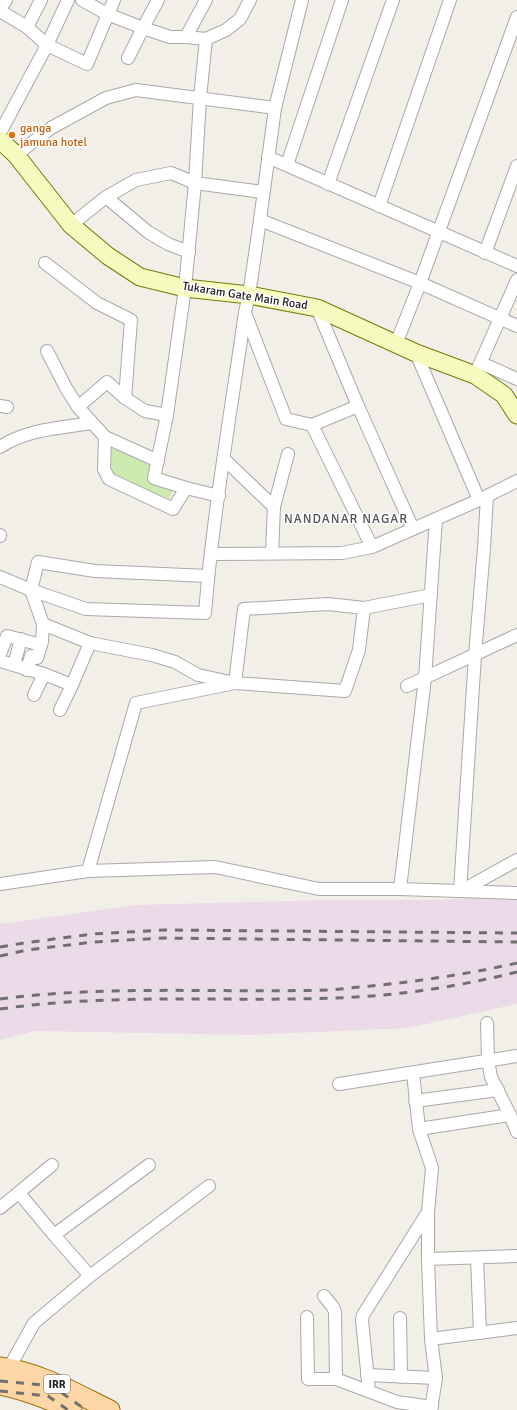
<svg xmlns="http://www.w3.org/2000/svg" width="517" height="1410" viewBox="0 0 517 1410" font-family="Signika,sans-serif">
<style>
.industrial{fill:#ebdbe8}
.grass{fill:#cdebb0}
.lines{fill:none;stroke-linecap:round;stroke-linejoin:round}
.street-casing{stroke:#a9a9a9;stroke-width:14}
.secondary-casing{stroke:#707d05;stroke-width:19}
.primary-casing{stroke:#a06b00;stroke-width:21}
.street{stroke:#fff;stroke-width:12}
.secondary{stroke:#f7fabf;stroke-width:17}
.primary{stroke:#fcd6a4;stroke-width:19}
.rail{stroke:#707070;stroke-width:3;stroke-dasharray:8 8;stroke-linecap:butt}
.food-dot{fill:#e8710a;stroke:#fff;stroke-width:1.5}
.labels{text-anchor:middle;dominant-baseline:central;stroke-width:3;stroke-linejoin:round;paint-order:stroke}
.shield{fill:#fff;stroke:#646464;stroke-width:1}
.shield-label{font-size:11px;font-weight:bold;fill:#222}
.food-label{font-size:12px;fill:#c56008;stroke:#fff;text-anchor:start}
.street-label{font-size:12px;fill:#222;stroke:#fff}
.neighbourhood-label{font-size:13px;letter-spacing:1px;fill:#555;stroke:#fff}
</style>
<rect width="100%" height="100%" fill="#f2efe9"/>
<!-- industrial -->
<polygon class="industrial" points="517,894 517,1004 408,1028 251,1035 35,1031 0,1040 0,924 135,905 327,900 443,900"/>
<!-- grass -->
<polygon class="grass" points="110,447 153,464 147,479 173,489 169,499 113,477 107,467"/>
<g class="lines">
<!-- street casing -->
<g class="street-casing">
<g id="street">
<polyline points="82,0 107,14 143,28 170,37 186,37 206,0"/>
<polyline points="0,9 6,0"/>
<polyline points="0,11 27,27 47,45 87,64 114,0"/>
<polyline points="27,27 41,0"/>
<polyline points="186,37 206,39 226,30 240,19 250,0"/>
<polyline points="206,39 200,98 195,183 185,288 167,415 154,478 186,488 219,496"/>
<polyline points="128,58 143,28 158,0"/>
<polyline points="0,133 47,45 68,0"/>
<polyline points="16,155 51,128 106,98 136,90 275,108"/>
<polyline points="268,157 517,266"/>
<polyline points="287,165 342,0"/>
<polyline points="328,184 393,0"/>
<polyline points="106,197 148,232 168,244 189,252"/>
<polyline points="379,206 450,0"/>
<polyline points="260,220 420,283 517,326"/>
<polyline points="71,225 106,197 136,180 171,173 195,183 263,192"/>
<polyline points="485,253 517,166"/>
<polyline points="45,263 97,303 131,320 125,398"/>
<polyline points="317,308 358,406 413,529"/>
<polyline points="245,313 286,419 312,425 372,547"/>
<polyline points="396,344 420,283 517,17"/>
<polyline points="47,351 66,388 78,407 105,437 158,461"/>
<polyline points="416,353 479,500"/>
<polyline points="481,363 517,379"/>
<polyline points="475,375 517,280"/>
<polyline points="0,406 7,407"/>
<polyline points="78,407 107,382 125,398 145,411 167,415"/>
<polyline points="312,425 358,406"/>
<polyline points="105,437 104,469 109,479 173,509 186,488"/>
<path d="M0 447C28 429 60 428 92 423"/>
<polyline points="224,459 274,507 272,553"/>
<polyline points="274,507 288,454"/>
<polyline points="0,535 0,536"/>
<polyline points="211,554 342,553 372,547 479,500 517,481"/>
<path d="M0 577 31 590 86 609 205 613C213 513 231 412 245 312L249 295 260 220 275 108 302 0"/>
<polyline points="43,624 90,643 152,655 175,662 198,675 235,683 345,691 359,650 364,608 431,595"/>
<polyline points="0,654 7,636 41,645"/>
<polyline points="0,661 44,674 72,685"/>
<polyline points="14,665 21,639"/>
<polyline points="27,670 31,656 37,658 42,642 43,624 31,590 38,562 95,571 208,576"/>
<polyline points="407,686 517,635"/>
<polyline points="34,695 44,674"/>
<polyline points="60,710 72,685 90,643"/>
<polyline points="88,871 136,703 235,683 244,609 328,604 364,608"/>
<polyline points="0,884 88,871 215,867 319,889 400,889 517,893"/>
<polyline points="400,889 425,678 436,519"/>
<polyline points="460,891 475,655 484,548 487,496"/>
<polyline points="461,891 517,860"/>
<polyline points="487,1023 488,1060 491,1077 510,1115 517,1132"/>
<polyline points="413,1073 419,1129 432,1168 428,1212 428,1259 431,1339 436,1378 431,1410"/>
<polyline points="339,1084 517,1056"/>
<polyline points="415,1101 498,1090"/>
<polyline points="419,1129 510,1115"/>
<polyline points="19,1193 54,1235 90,1276"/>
<polyline points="0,1208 52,1165"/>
<polyline points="54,1235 149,1165"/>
<polyline points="477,1258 480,1333"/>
<polyline points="428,1259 517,1256"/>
<polyline points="324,1296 333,1307 335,1312 336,1379"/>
<polyline points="307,1317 308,1379 336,1379 397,1402 432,1407"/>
<polyline points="400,1318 401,1377"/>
<polyline points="431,1339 517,1328"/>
<polyline points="9,1368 34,1323 90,1276 209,1186"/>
<polyline points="367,1375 436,1378"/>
<polyline points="369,1391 362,1320 363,1315 428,1212"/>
</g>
</g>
<!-- secondary casing -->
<g class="secondary-casing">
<polyline id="secondary" points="0,140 16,155 71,225 108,256 140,277 185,288 249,295 317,308 416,353 475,375 504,395 517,415"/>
</g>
<!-- primary casing -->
<g class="primary-casing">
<g id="primary">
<path d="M0 1367C40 1372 75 1393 110 1410"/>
<path d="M0 1385C26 1390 48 1399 72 1410"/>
</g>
</g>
<!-- street -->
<use href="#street" class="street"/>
<!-- secondary -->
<use href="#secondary" class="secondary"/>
<!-- primary -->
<use href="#primary" class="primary"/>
<!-- rail -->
<g class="rail">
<polyline points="0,947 24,943 92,934 165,930 517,933"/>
<polyline points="0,956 27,950 93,942 163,938 517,942"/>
<path d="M0 999C109 985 219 993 329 990 343 989 357 987 371 986 421 981 468 974 517 963"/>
<path d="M0 1009C111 993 223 1002 335 998 396 996 457 987 517 972"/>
<polyline points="0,1381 52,1386 86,1410"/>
<polyline points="0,1391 48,1396 68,1410"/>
</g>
</g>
<!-- markers -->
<circle class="food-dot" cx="12" cy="135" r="4"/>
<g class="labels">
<!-- shield labels -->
<rect class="shield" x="44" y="1375" width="26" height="18" rx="3"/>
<g class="shield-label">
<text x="57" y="1384">IRR</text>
</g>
<!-- food labels -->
<g class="food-label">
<text x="20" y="128">ganga<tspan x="20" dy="14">jamuna hotel</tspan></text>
</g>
<!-- street labels -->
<g class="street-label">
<text transform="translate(245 296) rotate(9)">Tukaram Gate Main Road</text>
</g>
<!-- neighbourhood labels -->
<g class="neighbourhood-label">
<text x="346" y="519">NANDANAR NAGAR</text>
</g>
</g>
</svg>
